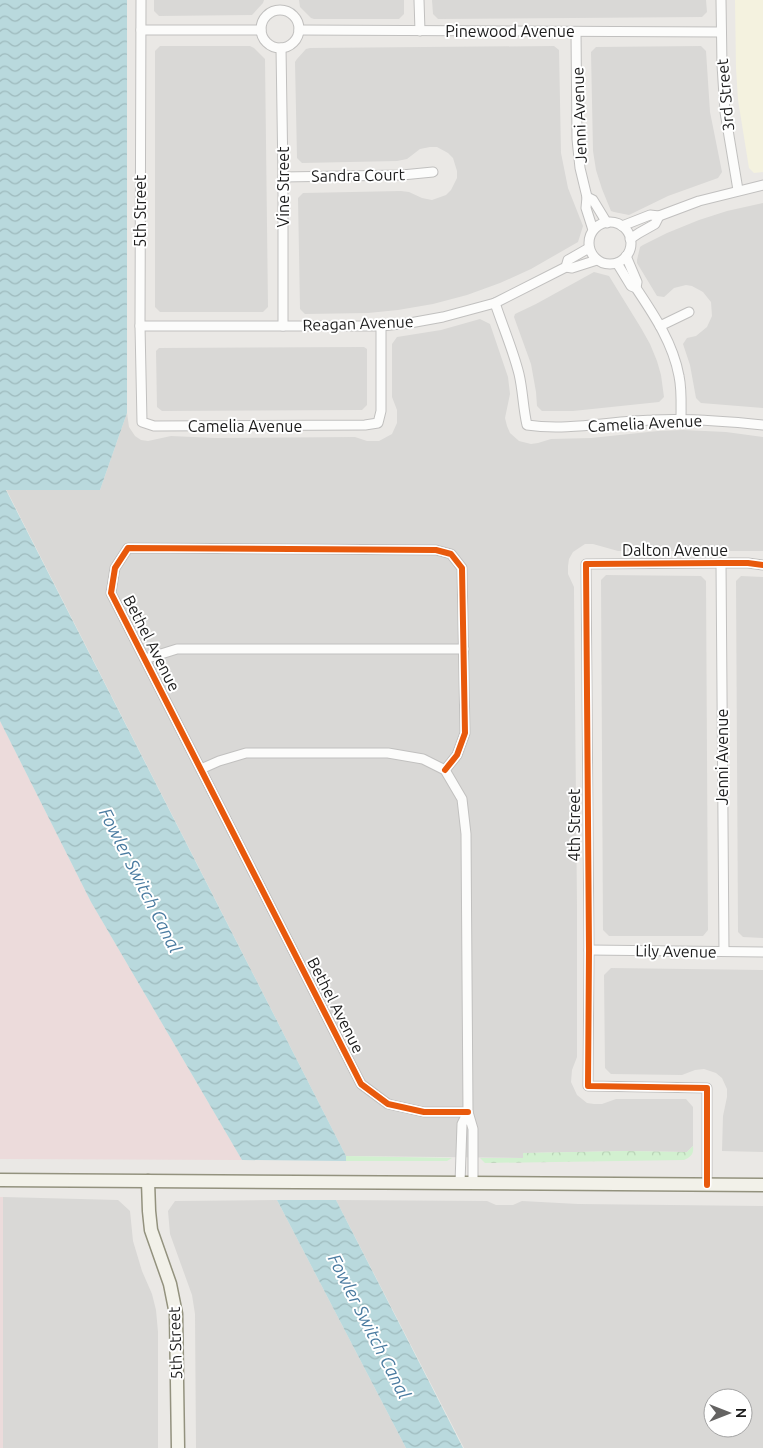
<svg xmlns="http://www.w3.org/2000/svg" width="763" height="1448" viewBox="0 0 763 1448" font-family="Ubuntu,sans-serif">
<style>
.residential{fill:#d9d8d6;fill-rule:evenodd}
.commercial{fill:#ecdbdb}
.education{fill:#f4f2df}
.park{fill:url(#park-crowns)}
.water{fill:url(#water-waves)}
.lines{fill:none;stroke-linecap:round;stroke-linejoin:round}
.street-casing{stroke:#c1c0bf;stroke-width:11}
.secondary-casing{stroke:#93927e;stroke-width:15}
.street{stroke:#fcfcfb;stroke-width:9}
.secondary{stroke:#f2f1e9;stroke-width:12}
.cycleway-casing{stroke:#fff;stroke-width:9}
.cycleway{stroke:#e8590c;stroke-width:6}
.labels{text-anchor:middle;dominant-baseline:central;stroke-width:4;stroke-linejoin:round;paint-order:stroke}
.street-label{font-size:16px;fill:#1c1c1c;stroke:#fff}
.water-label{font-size:18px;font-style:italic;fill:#4a7ba0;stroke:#fff}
</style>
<defs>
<pattern id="park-crowns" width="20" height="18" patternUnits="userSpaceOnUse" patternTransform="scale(1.25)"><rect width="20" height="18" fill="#d2f0d0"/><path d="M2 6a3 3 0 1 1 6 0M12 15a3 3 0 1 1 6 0" fill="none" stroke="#b4cdb2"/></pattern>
<pattern id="water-waves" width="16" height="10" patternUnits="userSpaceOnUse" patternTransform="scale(1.25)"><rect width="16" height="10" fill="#b9d9dd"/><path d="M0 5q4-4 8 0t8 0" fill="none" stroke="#9ebabd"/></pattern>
</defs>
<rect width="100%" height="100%" fill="#eae8e5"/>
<!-- residential -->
<g class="residential">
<polygon points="154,0 264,0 263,3 252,15 159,16 154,11"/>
<polygon points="299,0 404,0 404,14 399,19 314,19 311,18 300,7"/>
<polygon points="432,0 706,0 707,12 702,17 438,19 433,14"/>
<polygon points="160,46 250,46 254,48 265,59 268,307 263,312 160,312 155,307 155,51"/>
<polygon points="554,46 559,50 561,153 568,188 583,226 578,242 531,269 500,283 467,295 433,304 398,310 368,313 305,314 300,309 299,253 298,198 303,193 401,191 409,192 422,198 432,200 446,195 451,190 457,178 457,171 453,158 448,153 437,147 430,147 420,149 407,159 397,161 302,163 297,158 295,62 297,59 306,49 310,48"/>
<polygon points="701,46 706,51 710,112 722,172 718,178 668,196 629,215 614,212 611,211 602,189 596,170 593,151 591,52 596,47"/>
<polygon points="763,203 763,408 701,403 696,398 690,365 683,344 687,338 696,336 707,327 712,316 711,302 703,292 692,286 686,285 674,288 664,297 657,296 637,263 637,260 640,247 643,245 667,233 699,220 727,211"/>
<polygon points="594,272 609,276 641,328 650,344 657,361 661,375 664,397 659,402 573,411 542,411 537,406 536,392 531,364 514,317 515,314 536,304"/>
<polygon points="480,319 490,324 508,377 510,394 505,418 507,426 510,433 519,441 531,444 538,443 551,439 591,438 658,431 683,430 726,432 763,437 763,551 618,551 593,544 585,544 573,552 569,559 568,566 568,574 574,587 574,593 577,906 577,1057 572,1070 571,1082 577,1095 587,1103 594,1104 602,1104 616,1099 686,1099 693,1107 693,1146 687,1152 625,1151 523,1153 523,1158 346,1156 6,489 100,490 127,413 129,427 135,436 141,440 148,441 171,436 215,438 355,437 367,441 379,441 392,434 397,423 397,410 392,397 392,344 397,337 441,330"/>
<polygon points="364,347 367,349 367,405 362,410 162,411 157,407 156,351 159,348"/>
<polygon points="606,575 701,576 706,581 708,930 703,936 609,936 603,930 601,580"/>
<polygon points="741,576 763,577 763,938 743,937 738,932 736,581"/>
<polygon points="611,968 763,970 763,1152 722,1151 723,1116 727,1097 727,1089 722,1078 716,1073 704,1069 695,1070 682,1075 611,1074 605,1068 604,975"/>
<polygon points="3,1197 118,1200 130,1211 133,1241 142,1271 152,1294 156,1310 158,1332 158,1448 3,1448"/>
<polygon points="277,1200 406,1448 196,1448 195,1314 192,1295 170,1234 168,1211 175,1201"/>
<path d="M336 1200 487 1201 496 1205H513L522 1201 578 1204 763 1206V1448H464ZM713 1398H743V1428H713Z"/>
</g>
<!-- commercial -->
<g class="commercial">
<polygon points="0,721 91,902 242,1160 0,1159"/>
<rect x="0" y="1197" width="3" height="251"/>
</g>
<!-- education -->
<polygon class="education" points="735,0 763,0 763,172 754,173 749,168 738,100 736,68"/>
<!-- park -->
<g class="park">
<path d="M693 1146C694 1154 691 1157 684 1160L485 1163 480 1158H523V1153L625 1151 687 1152Z"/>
<polygon points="346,1156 452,1158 447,1161 346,1161"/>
</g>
<!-- water -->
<g class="water">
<polygon points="0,0 127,0 127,413 100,490 6,490 346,1156 346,1161 242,1160 91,902 0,721"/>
<polygon points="277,1200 336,1200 463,1448 406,1448"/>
</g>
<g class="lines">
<!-- street casing -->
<g class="street-casing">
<g id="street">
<polyline points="141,0 140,326 142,422 154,426 365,425 378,423 381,411 381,326"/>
<polyline points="419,0 420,31"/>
<polyline points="721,0 722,65 725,112 738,190"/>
<circle cx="280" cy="29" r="19"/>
<polyline points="141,30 261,30"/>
<polyline points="299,30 721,32"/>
<polyline points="576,32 577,139 580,168 587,197 586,208 593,230"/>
<polyline points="281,48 283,177 283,326"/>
<polyline points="283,177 402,175 433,172"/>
<polyline points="587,197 593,200 607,223"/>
<circle cx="610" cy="243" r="21"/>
<polyline points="622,226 650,215 659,216 699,201 763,185"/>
<polyline points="630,239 639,233 655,224 659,216"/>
<polyline points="626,256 637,282 636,288"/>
<path d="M617 263 631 286 636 288C654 315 673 343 679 376 682 390 681 405 681 419"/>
<polyline points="566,267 568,260 589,248"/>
<path d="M495 303C503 327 513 350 519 374 523 391 523 408 527 425 569 431 610 421 652 420 690 418 726 421 763 425"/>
<polyline points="140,326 381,326 410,323 443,317 495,303 566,267 572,268 597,260"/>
<polyline points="660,326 689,312"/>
<polyline points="721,563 724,951"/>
<polyline points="145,659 177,649 464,649"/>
<polyline points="201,769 219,761 246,753 388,753 423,759 445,770 462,799 466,834 468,1112 473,1129 473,1183"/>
<polyline points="445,770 457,755 465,733 462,568 451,554 436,550 128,548 115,568 111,593 361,1084 388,1104 424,1112 468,1112"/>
<polyline points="589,950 763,952"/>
<polyline points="460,1183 462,1124 468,1112"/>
<polyline points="707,1185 707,1088 588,1086 589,950 586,564 721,563 748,563 763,565"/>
</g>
</g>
<!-- secondary casing -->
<g class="secondary-casing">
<g id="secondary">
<polyline points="0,1180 763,1185"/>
<polyline points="148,1181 149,1211 151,1230 170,1284 176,1314 178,1448"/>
</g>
</g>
<!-- street -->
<use href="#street" class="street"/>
<!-- secondary -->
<use href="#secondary" class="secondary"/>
<!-- cycleway casing -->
<g class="cycleway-casing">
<g id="cycleway">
<polyline points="445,770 457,755 465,733 462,568 451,554 436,550 128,548 115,568 111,593 361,1084 388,1104 424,1112 468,1112"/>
<polyline points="707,1185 707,1088 588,1086 589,950 586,564 721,563 748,563 763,565"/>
</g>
</g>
<!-- cycleway -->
<use href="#cycleway" class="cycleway"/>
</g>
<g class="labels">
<!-- street labels -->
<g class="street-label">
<text x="510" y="31">Pinewood Avenue</text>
<text transform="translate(725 95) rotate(-95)">3rd Street</text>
<text transform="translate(579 115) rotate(-92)">Jenni Avenue</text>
<text transform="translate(358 175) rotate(-1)">Sandra Court</text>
<text transform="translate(283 187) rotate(-90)">Vine Street</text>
<text transform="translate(140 211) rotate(-90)">5th Street</text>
<text transform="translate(358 323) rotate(-2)">Reagan Avenue</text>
<text transform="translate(645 423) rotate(-3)">Camelia Avenue</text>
<text x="245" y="426">Camelia Avenue</text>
<text x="675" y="550">Dalton Avenue</text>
<text transform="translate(152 643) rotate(63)">Bethel Avenue</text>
<text transform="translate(722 757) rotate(-90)">Jenni Avenue</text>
<text transform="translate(574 825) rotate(-90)">4th Street</text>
<text transform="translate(676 951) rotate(1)">Lily Avenue</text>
<text transform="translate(336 1005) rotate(63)">Bethel Avenue</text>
<text transform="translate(175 1343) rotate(-92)">5th Street</text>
</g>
<!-- water labels -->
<g class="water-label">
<text transform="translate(141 880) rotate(63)">Fowler Switch Canal</text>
<text transform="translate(370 1326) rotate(63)">Fowler Switch Canal</text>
</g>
</g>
<!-- north arrow -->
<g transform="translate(728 1413) rotate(90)"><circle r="24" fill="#ffffff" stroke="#a4a4a4"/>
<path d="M0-4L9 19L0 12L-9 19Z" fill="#646362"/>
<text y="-8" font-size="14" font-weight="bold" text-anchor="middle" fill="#1c1c1c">N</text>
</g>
</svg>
